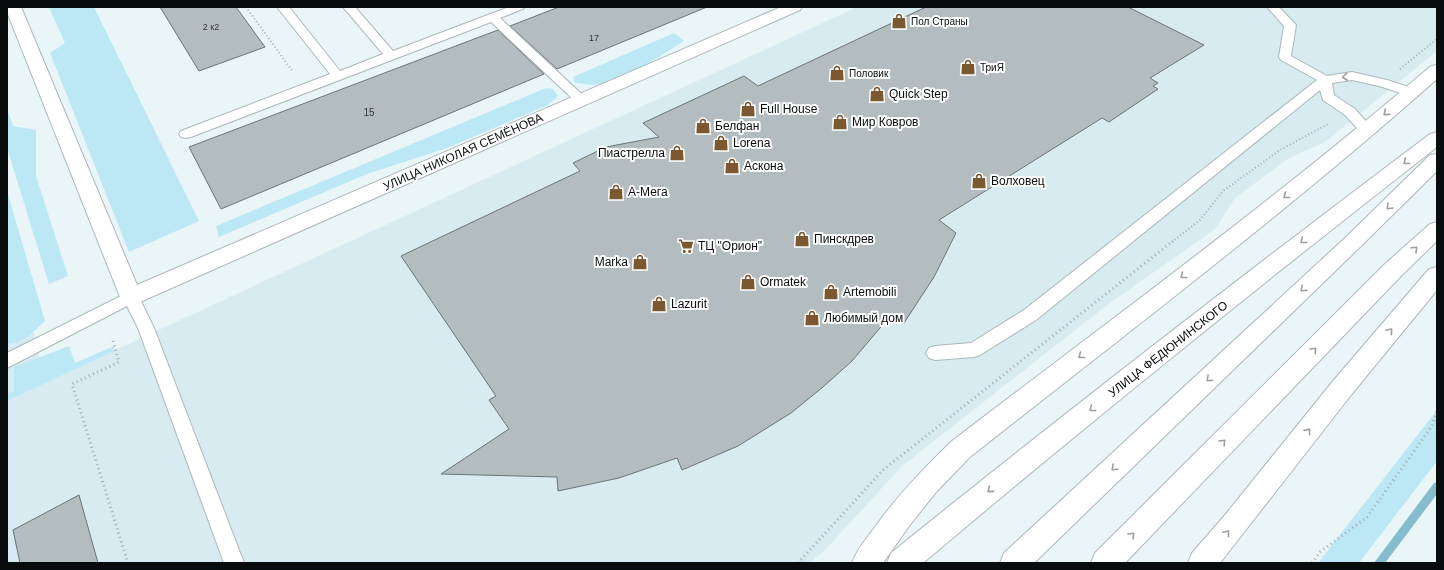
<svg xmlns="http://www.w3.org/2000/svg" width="1444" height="570" viewBox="0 0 1444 570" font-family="Arial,sans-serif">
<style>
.built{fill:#d8ebf1}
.green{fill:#bce8f6}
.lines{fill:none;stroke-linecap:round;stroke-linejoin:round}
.stream{fill:#85bdce;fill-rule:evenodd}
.building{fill:#b3bdc0;stroke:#6b7477}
.service-casing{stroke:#adb7ba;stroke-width:2}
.minor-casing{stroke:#adb7ba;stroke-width:2}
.secondary-casing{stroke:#adb7ba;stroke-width:2}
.trunk-casing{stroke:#adb7ba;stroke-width:2}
.path-far1{stroke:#a5adb0;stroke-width:2;stroke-dasharray:1 2.5;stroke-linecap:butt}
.path{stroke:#a5adb0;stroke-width:3;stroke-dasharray:1 3.5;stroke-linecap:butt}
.service{fill:#fff;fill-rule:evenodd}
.minor{fill:#fff;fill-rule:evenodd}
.secondary{fill:#fff;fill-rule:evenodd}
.trunk{fill:#fff;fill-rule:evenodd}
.oneway{stroke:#9d9e9e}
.labels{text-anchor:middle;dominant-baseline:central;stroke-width:4;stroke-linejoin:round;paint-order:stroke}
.far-number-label{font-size:9px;fill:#34383a}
.far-poi-label{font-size:10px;fill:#090c0d;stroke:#fff;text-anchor:start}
.number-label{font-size:10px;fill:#34383a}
.poi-label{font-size:12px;fill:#090c0d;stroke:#fff;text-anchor:start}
.street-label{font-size:12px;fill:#090c0d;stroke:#fff}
</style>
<rect width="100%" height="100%" fill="#eaf5f8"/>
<!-- built -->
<polygon class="built" points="857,7 1437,7 1437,51 1325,142 1289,158 1235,198 1215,229 1106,306 902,466 827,548 810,563 7,563 7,231 46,382"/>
<!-- green -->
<g class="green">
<polygon points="49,7 94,7 199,221 129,252 50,53 65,43"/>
<polygon points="674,33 684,41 641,68 606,83 592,85 575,83 573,77"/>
<polygon points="546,88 553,89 558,96 548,105 447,148 367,174 219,237 216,226"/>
<polygon points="7,109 13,126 36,130 36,176 68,276 49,284 7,148"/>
<path d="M7 191 45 321C32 333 26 342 7 344Z"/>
<polygon points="69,346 75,363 114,346 114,351 7,401 7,394 14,391 14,367"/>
<polygon points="1437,410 1437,461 1359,563 1318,563"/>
</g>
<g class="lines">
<!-- stream -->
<polygon class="stream" points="1437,482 1437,494 1385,563 1374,563 1434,483"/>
</g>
<!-- building -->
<g class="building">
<polygon points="160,7 236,7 265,47 199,71"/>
<polygon points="559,7 707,7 557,69 510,26"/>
<polygon points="926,7 1128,7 1204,45 1150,78 1158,83 1153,86 1158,89 1109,122 1102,118 939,220 956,233 934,277 904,323 891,315 852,361 823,387 791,413 738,446 682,470 677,458 619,478 558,491 557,477 441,474 509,429 489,400 496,396 401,256 580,171 573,163 606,147 659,137 643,123 744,76 758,86"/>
<polygon points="498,30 544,74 221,209 189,147"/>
<polygon points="79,495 98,563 20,563 13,530"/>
</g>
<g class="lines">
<!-- service casing -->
<g class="service-casing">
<g id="service">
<polygon points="277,7 289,7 340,71 383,54 343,7 355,7 393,51 509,7 525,7 523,9 500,18 588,100 587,103 577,103 491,22 191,137 186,138 181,137 179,134 181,131 330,74"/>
<polygon points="1267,7 1279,7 1296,25 1291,56 1327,76 1352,72 1387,80 1415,89 1416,92 1415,95 1410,96 1379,86 1352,80 1332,83 1334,95 1355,109 1372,128 1374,131 1372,134 1367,135 1362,134 1345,115 1323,100 1320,90 1036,320 980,355 974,357 935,360 929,358 926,353 929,348 935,346 971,343 1024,310 1317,80 1281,60 1279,57 1284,26"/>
<polygon points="131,291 137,293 154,328 244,563 224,563 138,328 127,306 7,368 7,353"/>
</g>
</g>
<!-- minor casing -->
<g class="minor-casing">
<g id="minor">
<polygon points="7,7 21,7 137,285 781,7 802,7 800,10 131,306 123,303 120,297 7,12"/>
<path d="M1437 65V79C1287 212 1127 333 970 457L937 491 909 526 883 563H852C857 549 867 538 875 527 898 495 924 468 952 441 1113 318 1277 198 1431 66Z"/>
</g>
</g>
<!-- secondary casing -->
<g class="secondary-casing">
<g id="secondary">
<path d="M1437 132V147C1263 283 1091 421 923 563H887L891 553C1068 410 1248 271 1430 134Z"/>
<polygon points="1437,267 1437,290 1351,395 1220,563 1188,563 1192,553 1225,515 1333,381 1429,269"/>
</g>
</g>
<!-- trunk casing -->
<g class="trunk-casing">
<g id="trunk">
<polygon points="1437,154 1437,171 1359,248 1034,563 1000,563 1004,553 1345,238 1430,155"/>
<polygon points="1437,222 1437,241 1402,275 1125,563 1091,563 1095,553 1386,263 1430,224"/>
</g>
</g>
<!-- path-far1 -->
<g class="path-far1">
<polyline points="246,7 293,72"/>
<polyline points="1400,69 1437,39"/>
<polyline points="1172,242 1200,220 1223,191 1280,150 1330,123"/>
</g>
<!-- path -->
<g class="path">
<polyline points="113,341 119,362 72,384 128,563"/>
<polyline points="798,563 883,470 1173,241"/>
<polyline points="1312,563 1320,552 1367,517 1432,426 1437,411"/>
</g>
<!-- service -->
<use href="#service" class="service"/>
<!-- minor -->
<use href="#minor" class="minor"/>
<!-- secondary -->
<use href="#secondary" class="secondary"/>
<!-- trunk -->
<use href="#trunk" class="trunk"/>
</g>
<!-- one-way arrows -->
<defs><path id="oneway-chevron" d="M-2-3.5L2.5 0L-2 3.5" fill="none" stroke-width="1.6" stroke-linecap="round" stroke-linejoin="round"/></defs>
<g class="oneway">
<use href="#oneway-chevron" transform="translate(1345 77) rotate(173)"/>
<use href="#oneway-chevron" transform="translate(1386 113) rotate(139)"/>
<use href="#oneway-chevron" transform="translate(1406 162) rotate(142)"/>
<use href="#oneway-chevron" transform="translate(1286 196) rotate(141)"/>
<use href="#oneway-chevron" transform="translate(1389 207) rotate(135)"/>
<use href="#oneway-chevron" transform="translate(1303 241) rotate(141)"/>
<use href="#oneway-chevron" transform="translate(1415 249) rotate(-43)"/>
<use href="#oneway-chevron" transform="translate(1183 276) rotate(142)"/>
<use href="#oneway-chevron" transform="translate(1303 289) rotate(137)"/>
<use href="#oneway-chevron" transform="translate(1390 331) rotate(-50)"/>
<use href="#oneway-chevron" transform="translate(1314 350) rotate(-46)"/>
<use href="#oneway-chevron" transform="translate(1081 356) rotate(142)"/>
<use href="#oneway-chevron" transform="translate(1209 379) rotate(137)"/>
<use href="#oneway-chevron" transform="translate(1092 409) rotate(142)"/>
<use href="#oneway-chevron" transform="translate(1308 431) rotate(-52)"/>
<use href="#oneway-chevron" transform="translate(1223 442) rotate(-46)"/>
<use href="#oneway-chevron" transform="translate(1114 468) rotate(137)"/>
<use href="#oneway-chevron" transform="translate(990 490) rotate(140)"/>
<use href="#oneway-chevron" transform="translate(1227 533) rotate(-50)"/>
<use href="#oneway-chevron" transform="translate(1132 535) rotate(-46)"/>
</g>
<!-- icons -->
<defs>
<g id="shop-bare" transform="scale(1.2)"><path d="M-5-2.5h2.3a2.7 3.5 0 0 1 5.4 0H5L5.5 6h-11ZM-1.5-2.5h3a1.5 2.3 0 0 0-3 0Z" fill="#7b5830" stroke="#fff" stroke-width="2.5" paint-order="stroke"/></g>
<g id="supermarket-bare" transform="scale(1.2)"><path d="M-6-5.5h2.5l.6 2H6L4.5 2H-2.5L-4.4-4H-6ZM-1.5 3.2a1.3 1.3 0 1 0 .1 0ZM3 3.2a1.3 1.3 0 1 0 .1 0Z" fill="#7b5830" stroke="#fff" stroke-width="2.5" paint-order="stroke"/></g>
</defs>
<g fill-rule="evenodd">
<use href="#shop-bare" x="899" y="21"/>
<use href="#shop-bare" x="968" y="67"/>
<use href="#shop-bare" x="837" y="73"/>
<use href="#shop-bare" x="877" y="94"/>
<use href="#shop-bare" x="748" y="109"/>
<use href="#shop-bare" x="840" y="122"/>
<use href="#shop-bare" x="703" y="126"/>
<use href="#shop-bare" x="721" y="143"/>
<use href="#shop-bare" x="677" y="153"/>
<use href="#shop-bare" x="732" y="166"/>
<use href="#shop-bare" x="979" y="181"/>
<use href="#shop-bare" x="616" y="192"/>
<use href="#shop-bare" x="802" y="239"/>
<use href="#supermarket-bare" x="686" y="246"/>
<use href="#shop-bare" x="640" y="262"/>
<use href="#shop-bare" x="748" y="282"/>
<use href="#shop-bare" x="831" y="292"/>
<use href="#shop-bare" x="659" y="304"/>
<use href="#shop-bare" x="812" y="318"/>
</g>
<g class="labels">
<!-- far-number labels -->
<g class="far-number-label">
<text x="211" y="27">2 к2</text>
<text x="594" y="38">17</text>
</g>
<!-- far-poi labels -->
<g class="far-poi-label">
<text x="911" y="21">Пол Страны</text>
<text x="980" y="67">ТриЯ</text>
<text x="849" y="73">Половик</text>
</g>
<!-- number labels -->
<g class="number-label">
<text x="369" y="112">15</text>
</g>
<!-- poi labels -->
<g class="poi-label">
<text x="889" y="94">Quick Step</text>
<text x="760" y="109">Full House</text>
<text x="852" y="122">Мир Ковров</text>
<text x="715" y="126">Белфан</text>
<text x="733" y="143">Lorena</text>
<text x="665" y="153" text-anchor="end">Пиастрелла</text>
<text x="744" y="166">Аскона</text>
<text x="991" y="181">Волховец</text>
<text x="628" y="192">А-Мега</text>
<text x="814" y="239">Пинскдрев</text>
<text x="698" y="246">ТЦ "Орион"</text>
<text x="628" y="262" text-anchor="end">Marka</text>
<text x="760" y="282">Ormatek</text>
<text x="843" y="292">Artemobili</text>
<text x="671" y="304">Lazurit</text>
<text x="824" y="318">Любимый дом</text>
</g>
<!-- street labels -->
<g class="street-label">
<text transform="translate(463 152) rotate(-24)">УЛИЦА НИКОЛАЯ СЕМЁНОВА</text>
<text transform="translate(1168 349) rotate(-38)">УЛИЦА ФЕДЮНИНСКОГО</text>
</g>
</g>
<!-- border -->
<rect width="1444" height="570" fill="none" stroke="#090c0d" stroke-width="16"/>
</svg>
